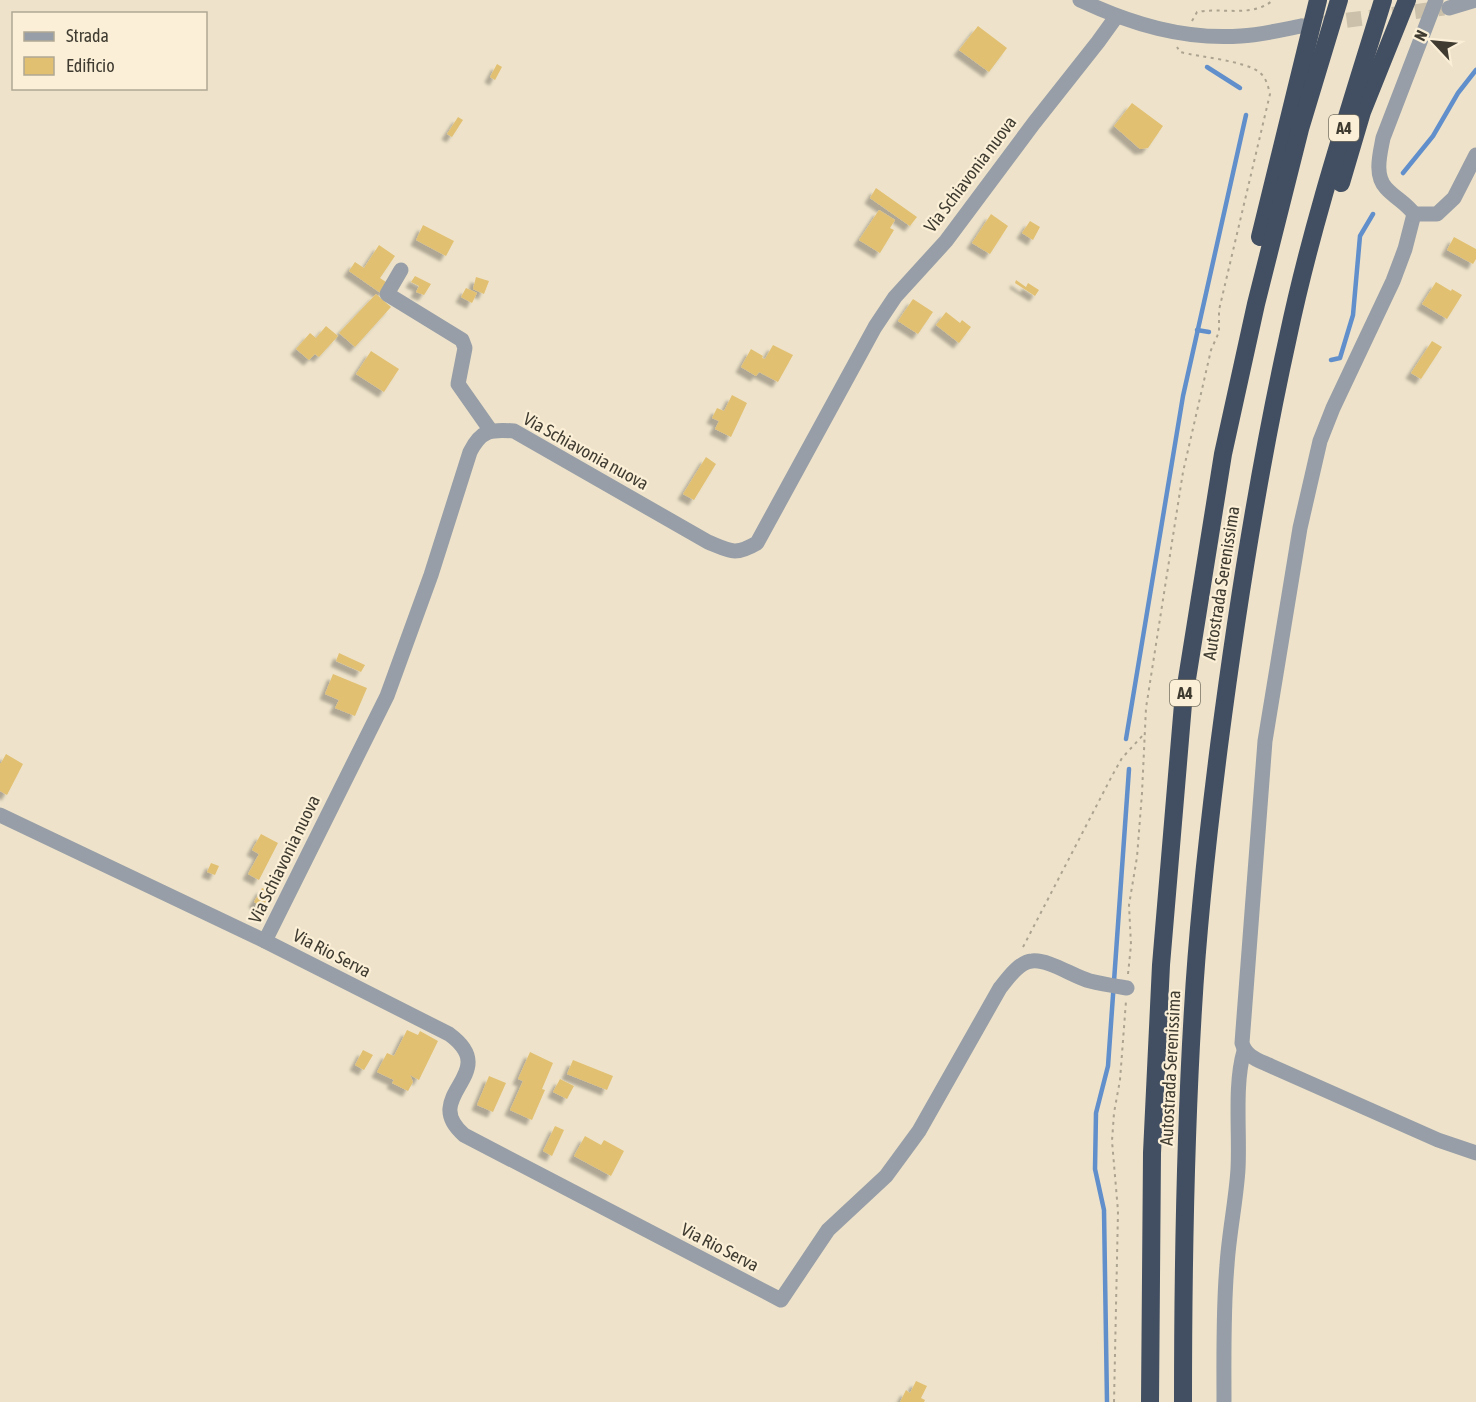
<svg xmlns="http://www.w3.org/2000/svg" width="1476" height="1402" viewBox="0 0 1476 1402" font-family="'Asap Condensed',sans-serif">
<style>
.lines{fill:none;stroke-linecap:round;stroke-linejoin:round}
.stream{stroke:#618fcc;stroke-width:4.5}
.building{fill:#e2c071;filter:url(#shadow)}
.minor-tunnel{stroke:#cbc1ab;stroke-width:15;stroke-dasharray:15 8;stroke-linecap:butt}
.path{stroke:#aca390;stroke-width:2;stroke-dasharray:3 4.5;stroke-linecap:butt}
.minor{stroke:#979ea7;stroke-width:15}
.highway{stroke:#424f62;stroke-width:18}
.labels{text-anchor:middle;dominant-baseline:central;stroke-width:4.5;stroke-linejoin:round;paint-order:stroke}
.shield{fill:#fbf0d7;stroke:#777163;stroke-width:1.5}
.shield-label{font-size:16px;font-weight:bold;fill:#3f3b31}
.street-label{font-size:18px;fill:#3f3b31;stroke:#fbf0d7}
</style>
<defs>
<filter id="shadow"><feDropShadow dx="-5.5" dy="5.5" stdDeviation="1.5" flood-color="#0004"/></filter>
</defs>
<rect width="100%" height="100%" fill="#eee3ca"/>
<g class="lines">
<!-- stream -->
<g class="stream">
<polyline points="1207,67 1240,88"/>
<polyline points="1403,173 1433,136 1458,93 1476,70"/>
<polyline points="1197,330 1209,332"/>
<polyline points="1331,360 1340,358 1353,315 1360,236 1373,214"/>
<polyline points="1126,739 1183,396 1246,115"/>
<polyline points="1107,1402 1104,1210 1095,1169 1096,1113 1108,1066 1129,769"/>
</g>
</g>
<!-- building -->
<g class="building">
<polygon points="978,26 1007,48 989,72 959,50"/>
<polygon points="497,64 502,67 495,80 490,77"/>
<polygon points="1132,103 1163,126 1148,148 1140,149 1114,126"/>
<polygon points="458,117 463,120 452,137 447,134"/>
<polygon points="876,188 917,217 910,226 870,198"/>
<polygon points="879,210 895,220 890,228 894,230 880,253 859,240"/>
<polygon points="991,214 1008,226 990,254 972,243"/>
<polygon points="1030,221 1040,227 1033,240 1022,233"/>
<polygon points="423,225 454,241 446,256 416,240"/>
<polygon points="1454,237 1476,249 1476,259 1473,264 1447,250"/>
<polygon points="379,245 395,256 380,278 389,284 382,294 349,271 355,262 364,268"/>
<polygon points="415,276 431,284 424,295 416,292 419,286 411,282"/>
<polygon points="476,277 489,281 484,294 473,289"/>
<polygon points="1016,280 1026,287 1028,283 1039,290 1035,296 1015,283"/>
<polygon points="1436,282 1451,291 1452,289 1462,295 1447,319 1422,304"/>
<polygon points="466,288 477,293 472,303 461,297"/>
<polygon points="376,294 391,307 355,347 339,333"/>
<polygon points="913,299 933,312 918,334 898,321"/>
<polygon points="946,312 960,323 962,320 971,327 959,343 936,325"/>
<polygon points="326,326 338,336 319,357 315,354 309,360 296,349 310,333 316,338"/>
<polygon points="1432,341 1442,347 1421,379 1411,373"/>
<polygon points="773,345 793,355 778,382 759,372 756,376 741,367 751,349 763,356 762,358 765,359"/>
<polygon points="371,351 399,369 384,392 356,374"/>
<polygon points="732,395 747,403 731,437 715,429 719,421 712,418 717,408 724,411"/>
<polygon points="706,457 716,464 694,500 683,494"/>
<polygon points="339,653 365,665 361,672 336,661"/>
<polygon points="333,674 367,688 355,716 335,708 339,700 325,694"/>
<polygon points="6,754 23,764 7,795 0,791 0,763 1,763"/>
<polygon points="261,834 278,843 259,880 248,874 259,854 252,850"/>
<polygon points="211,863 219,866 215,875 207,872"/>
<polygon points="262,888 271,892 263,907 254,902"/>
<polygon points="407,1030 418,1035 420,1031 438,1041 419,1080 410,1075 413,1082 408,1091 392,1083 394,1080 377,1072 387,1053 394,1056"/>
<polygon points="363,1050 373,1055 364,1070 355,1065"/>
<polygon points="530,1052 553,1063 542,1089 545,1090 532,1120 510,1110 523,1081 518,1079"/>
<polygon points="573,1060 613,1076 607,1090 567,1074"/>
<polygon points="489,1076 506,1083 493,1112 477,1105"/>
<polygon points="560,1079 574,1086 567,1099 553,1092"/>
<polygon points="555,1126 564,1130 552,1156 543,1151"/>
<polygon points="585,1136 601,1145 604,1140 624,1151 611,1176 574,1156"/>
<polygon points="916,1381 927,1386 921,1398 925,1400 924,1402 900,1402 906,1390 910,1393"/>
</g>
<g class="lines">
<!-- minor-tunnel -->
<polyline class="minor-tunnel" points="1301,26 1444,8"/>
<!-- path -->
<g class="path">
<path d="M1192 21 1197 12C1221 7 1253 18 1273 0"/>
<polyline points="1023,947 1113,774 1122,758 1144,734"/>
<path d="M1128 974 1131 945 1129 905 1137 857 1142 793 1146 708 1183 472 1211 350 1219 332V310L1270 94C1268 86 1266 77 1259 72 1245 61 1200 57 1180 52L1177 47"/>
<polyline points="1114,1402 1118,1211 1112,1141 1114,1113 1120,1080 1126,1001"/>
</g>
<!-- minor -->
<g class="minor">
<path d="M1080 0C1131 24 1184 40 1241 36 1261 35 1281 30 1301 26"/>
<path d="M1436 0 1383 138C1380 154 1374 175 1386 188 1395 198 1406 203 1414 214L1405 249 1393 281 1333 408 1320 441 1300 528 1265 741 1242 1043C1246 1057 1258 1060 1271 1066L1438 1140 1476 1153"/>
<polyline points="1449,8 1476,0"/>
<polyline points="1414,214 1437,214 1454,198 1476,155"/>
<polyline points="401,270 387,294 462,340 465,348 458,384 491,431"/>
<path d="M0 815 265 941 387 696 431 575 470 452C481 430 491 429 514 431L708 542C730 551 735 556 757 543L875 327 895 297 946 241 1034 123 1098 42 1116 17"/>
<path d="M265 941 449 1034C504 1074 418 1095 464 1135L781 1300 828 1230 886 1176 919 1131 1000 988C1008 978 1019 962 1032 961 1049 959 1074 977 1090 981 1102 984 1115 986 1127 988"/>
<path d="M1224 1402C1224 1356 1223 1310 1227 1265 1229 1233 1236 1201 1238 1169 1240 1133 1234 1085 1244 1051"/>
</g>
<!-- highway -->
<g class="highway">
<polyline points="1341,183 1362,112 1407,0"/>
<polyline points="1260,237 1318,0"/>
<polyline points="1150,1402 1152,1153 1161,965 1183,704 1223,454 1256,304 1300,129 1339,0"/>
<path d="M1183 1402C1183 1271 1185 1140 1193 1009 1198 921 1208 833 1219 746 1237 608 1258 472 1288 337 1312 223 1349 111 1383 0"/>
</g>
</g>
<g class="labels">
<!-- shield labels -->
<g class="shield">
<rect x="1329" y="115" width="30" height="26" rx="4.5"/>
<rect x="1170" y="680" width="30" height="26" rx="4.5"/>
</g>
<g class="shield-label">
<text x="1344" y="128">A4</text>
<text x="1185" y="693">A4</text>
</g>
<!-- street labels -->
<g class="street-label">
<text transform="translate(970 174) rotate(-53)">Via Schiavonia nuova</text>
<text transform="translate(586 451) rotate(29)">Via Schiavonia nuova</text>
<text transform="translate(1221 583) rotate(-81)">Autostrada Serenissima</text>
<text transform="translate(284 859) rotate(-64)">Via Schiavonia nuova</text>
<text transform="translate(332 953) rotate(27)">Via Rio Serva</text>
<text transform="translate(1170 1068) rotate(-87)">Autostrada Serenissima</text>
<text transform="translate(720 1247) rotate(27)">Via Rio Serva</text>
</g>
</g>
<!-- legend -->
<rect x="12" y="12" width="195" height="78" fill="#fbf0d7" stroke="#b0a895" stroke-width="1.5"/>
<rect x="24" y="32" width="30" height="9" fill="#979ea7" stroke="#b0a895" stroke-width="1.5"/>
<text x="66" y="42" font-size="18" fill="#3f3b31">Strada</text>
<rect x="24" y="57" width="30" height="18" fill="#e2c071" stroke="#b0a895" stroke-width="1.5"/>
<text x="66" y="72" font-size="18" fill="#3f3b31">Edificio</text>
<!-- north arrow -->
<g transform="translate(1434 42) rotate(296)" stroke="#fbf0d7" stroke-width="4.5" paint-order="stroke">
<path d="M0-4.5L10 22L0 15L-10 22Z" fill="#3f3b31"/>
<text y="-9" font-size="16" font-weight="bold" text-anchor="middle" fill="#3f3b31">N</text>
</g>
</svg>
